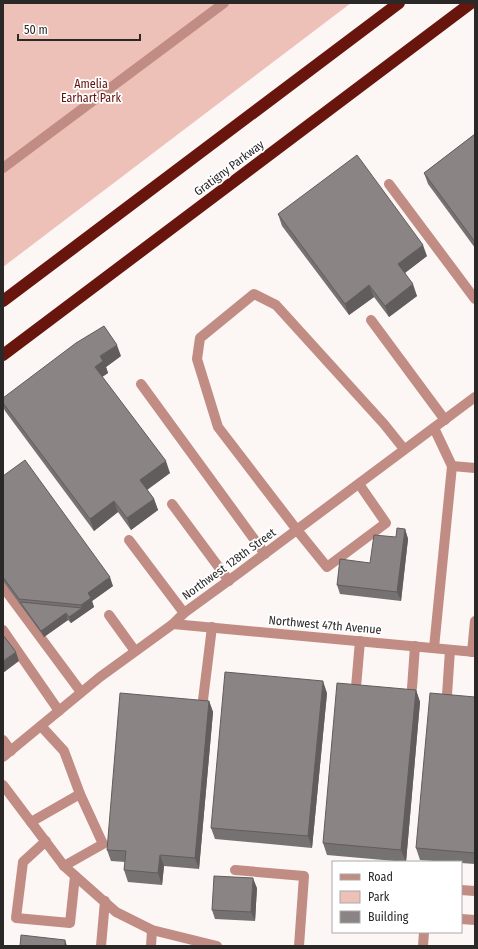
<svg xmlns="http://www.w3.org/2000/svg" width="478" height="949" viewBox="0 0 478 949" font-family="'Fira Sans Condensed',sans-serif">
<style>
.green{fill:#edc0b8}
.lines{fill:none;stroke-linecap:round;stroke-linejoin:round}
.minor{stroke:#c18c83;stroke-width:10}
.highway{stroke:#68150d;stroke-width:12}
.wall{fill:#777272}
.shaded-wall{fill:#615d5c}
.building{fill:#8a8584;stroke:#615d5c}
.labels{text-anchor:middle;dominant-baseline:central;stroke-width:3.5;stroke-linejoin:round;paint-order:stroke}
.park-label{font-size:12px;fill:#65110a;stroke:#fff}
.street-label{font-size:12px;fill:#2b2828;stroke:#fff}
</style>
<rect width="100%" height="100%" fill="#fcf6f4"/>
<!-- green -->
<polygon class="green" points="3,3 351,3 3,267"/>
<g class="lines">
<!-- minor -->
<g class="minor">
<polyline points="3,168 224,3"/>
<polyline points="389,184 475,299"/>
<polyline points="371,320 445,420"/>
<polyline points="141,384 265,554"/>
<polyline points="434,428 452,466"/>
<polyline points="359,484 386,523 327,567 297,530 218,427 197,359 200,338 254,294 276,305 384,424 404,449"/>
<polyline points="172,504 229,581"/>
<polyline points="129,540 184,613"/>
<polyline points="3,587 81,692"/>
<polyline points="109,615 135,651"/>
<polyline points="173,624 475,652"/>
<polyline points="3,630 59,711"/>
<polyline points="434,648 452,466 475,468"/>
<polyline points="472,652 475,621"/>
<polyline points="356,687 360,641"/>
<polyline points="412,688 415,646"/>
<polyline points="447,695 450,650"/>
<polyline points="203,700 212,627"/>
<polyline points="41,726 64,751 80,794 103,844 64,866"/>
<polyline points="3,740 11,751"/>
<polyline points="3,757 100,677 173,624 184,613 239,573 475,397"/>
<polyline points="3,785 64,866 116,912 152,930 217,946"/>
<polyline points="31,822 80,794"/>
<polyline points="46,841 23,862 16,918 70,923 75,876"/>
<polyline points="235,870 304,876 299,946"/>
<polyline points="461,890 475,891"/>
<polyline points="461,919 475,920"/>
<polyline points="101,946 105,901"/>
<polyline points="151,946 152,930"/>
<polyline points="423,946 424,932"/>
</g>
<!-- highway -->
<g class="highway">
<polyline points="3,301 399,3"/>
<polyline points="3,355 471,3"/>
</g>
</g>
<!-- wall -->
<g class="wall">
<polygon points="475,134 475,248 428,184 424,173"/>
<polygon points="278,214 427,256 405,273 417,296 389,317 374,297 349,315 282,226"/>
<polygon points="121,356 106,367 108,373 102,377 170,473 147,490 154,499 158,510 131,530 118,512 94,531 5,411 3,406 3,398"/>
<polygon points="3,476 113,586 92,601 94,607 71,623 68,620 44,637 3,581"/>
<polygon points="405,529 408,539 401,601 340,594 337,585 370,563 396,537"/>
<polygon points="416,690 420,702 406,862 327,855 323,843"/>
<polygon points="327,693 312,848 215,839 211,828"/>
<polygon points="475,697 475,864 461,863 461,862 448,862 420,860 416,848"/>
<polygon points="209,701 213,712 199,869 164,866 162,885 128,882 124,870 125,862 111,861 107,850"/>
<polygon points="257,888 255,921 215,919 212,910"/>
</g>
<!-- shaded-wall -->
<g class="shaded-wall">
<polygon points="423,245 427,256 402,275 398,264"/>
<polygon points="413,284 417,296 389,317 385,306"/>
<polygon points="369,285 374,297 349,315 345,304"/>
<polygon points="117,345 121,356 106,367 108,373 99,379 95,367 100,356"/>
<polygon points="166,461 170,473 144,492 140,480"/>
<polygon points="154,499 158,510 131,530 127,518"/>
<polygon points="114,501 118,512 94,531 90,519"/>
<polygon points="405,529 408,539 401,601 397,592"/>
<polygon points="110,577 113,586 92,601 94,607 71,623 69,617 82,608 81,605 88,593"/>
<polygon points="66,613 68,620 44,637 41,631"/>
<polygon points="16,652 19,661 3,673 3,661"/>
<polygon points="323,681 327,693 312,848 308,836"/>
<polygon points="416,690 420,702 406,862 401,850"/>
<polygon points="209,701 213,712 199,869 195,858"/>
<polygon points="160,855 164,866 162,885 158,873"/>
<polygon points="253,878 257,888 255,921 251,912"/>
<polygon points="65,940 67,946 65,946"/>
</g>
<!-- building -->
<g class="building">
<polygon points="475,134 475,242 424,173"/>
<polygon points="357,155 423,245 398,264 413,284 385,306 369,285 345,304 278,214"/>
<polygon points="104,326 117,345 100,356 103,361 95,367 166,461 140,480 154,499 127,518 114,501 90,519 3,403 3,398 76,343"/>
<polygon points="25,460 110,577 88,593 91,598 81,605 19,599 3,577 3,476"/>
<polygon points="397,528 405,529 397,592 337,585 340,559 370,563 374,535 396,537"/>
<polygon points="20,602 82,608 69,617 66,613 41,631"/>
<polygon points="3,635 16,652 3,661"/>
<polygon points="225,672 323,681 308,836 211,828"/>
<polygon points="337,683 416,690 401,850 323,843"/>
<polygon points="120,693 209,701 195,858 160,855 158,873 124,870 126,851 107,850"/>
<polygon points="430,693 475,697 475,853 416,848"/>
<polygon points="214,876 253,878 251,912 212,910"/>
<polygon points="21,935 65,940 65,946 20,946"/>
</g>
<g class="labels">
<!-- park labels -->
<g class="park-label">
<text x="91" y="84">Amelia<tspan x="91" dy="14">Earhart Park</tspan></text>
</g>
<!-- street labels -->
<g class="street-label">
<text transform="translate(229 168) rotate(-37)">Gratigny Parkway</text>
<text transform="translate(229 564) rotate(-36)">Northwest 128th Street</text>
<text transform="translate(325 625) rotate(5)">Northwest 47th Avenue</text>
</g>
</g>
<!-- border -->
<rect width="478" height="949" fill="none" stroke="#2b2828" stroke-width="8"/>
<!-- legend -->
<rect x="332" y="861" width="130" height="72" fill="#ffffff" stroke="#aaa9a9"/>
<rect x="340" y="874" width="20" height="6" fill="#c18c83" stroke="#aaa9a9"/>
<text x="368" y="881" font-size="12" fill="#2b2828">Road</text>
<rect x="340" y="891" width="20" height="12" fill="#edc0b8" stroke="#aaa9a9"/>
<text x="368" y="901" font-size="12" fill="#2b2828">Park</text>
<rect x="340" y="911" width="20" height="12" fill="#8a8584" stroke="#aaa9a9"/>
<text x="368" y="921" font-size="12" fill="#2b2828">Building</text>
<!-- scale -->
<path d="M18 34v6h122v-6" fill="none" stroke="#2b2828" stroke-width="2"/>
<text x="24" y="34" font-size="12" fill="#2b2828" stroke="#ffffff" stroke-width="3" paint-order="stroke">50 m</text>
</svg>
